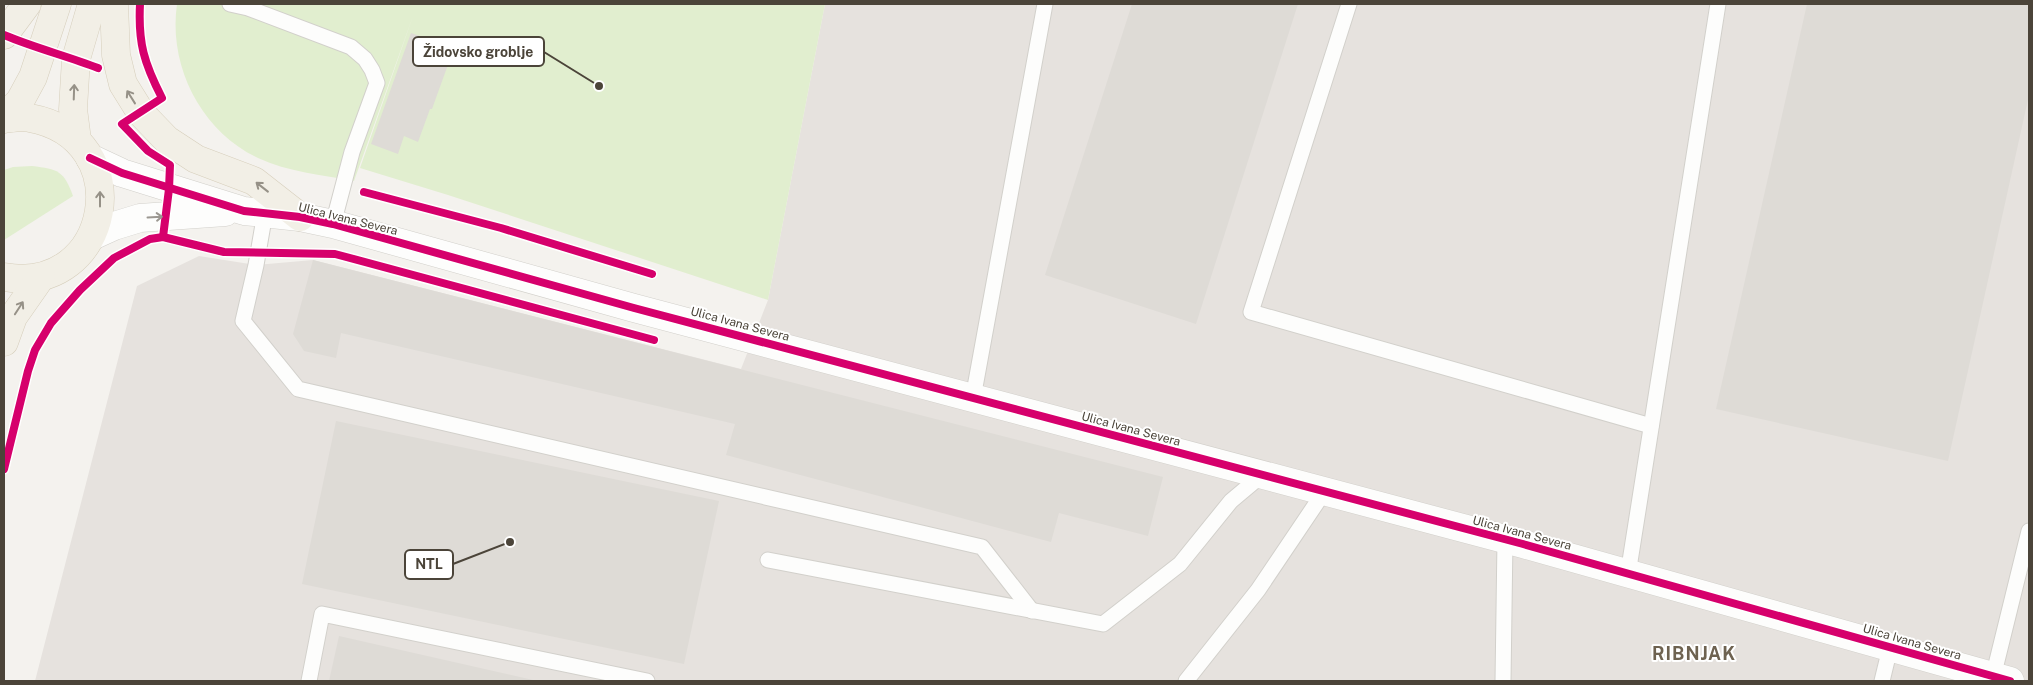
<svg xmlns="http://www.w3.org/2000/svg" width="2033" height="685" viewBox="0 0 2033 685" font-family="'Public Sans',sans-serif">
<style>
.industrial{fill:#e6e2de}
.green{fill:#e1eecf}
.building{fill:#dedbd6}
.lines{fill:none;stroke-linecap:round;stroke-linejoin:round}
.service-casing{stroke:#d2d0cb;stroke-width:17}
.minor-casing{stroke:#d2d0cb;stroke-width:29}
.primary-casing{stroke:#d6cebb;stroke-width:29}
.service{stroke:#fdfdfc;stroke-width:15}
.minor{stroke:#fdfdfc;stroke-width:28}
.primary{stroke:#f2efe6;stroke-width:28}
.cycleway-casing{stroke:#fff;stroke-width:11}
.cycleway{stroke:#d6006c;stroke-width:8}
.oneway{stroke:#969187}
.oneway2{stroke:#9b9791}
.labels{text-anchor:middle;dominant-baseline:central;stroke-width:4;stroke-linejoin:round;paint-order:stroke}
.street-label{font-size:12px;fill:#4b4439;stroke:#fff}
.district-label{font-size:18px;font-weight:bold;letter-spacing:1px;fill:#6e6250;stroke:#fff}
.leader{fill:none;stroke:#4b4439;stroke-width:2}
.callout-dot{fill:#4b4439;stroke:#fff;stroke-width:2}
.callout{fill:#fff;stroke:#4b4439;stroke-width:2}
.callout-label{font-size:14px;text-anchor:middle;font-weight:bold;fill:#4b4439}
</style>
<rect width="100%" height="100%" fill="#f4f2ee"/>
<!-- industrial -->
<polygon class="industrial" points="825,4 2029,4 2029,681 35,681 137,286 199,256 256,265 313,260 741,369 768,300"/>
<!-- green -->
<g class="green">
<path d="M177 4H825L768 300 448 195 360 168 413 16 354 181C322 175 288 172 258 158 201 131 168 66 177 4Z"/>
<path d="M32 166C58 169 64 171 73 196L4 240V170L13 167Z"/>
</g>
<!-- building -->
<g class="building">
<polygon points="1132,4 1298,4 1196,324 1045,275"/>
<polygon points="1807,4 2029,4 2029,95 1948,461 1716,409"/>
<polygon points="411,33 454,48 432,109 430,109 418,142 404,136 398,154 371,144"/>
<polygon points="313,260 1163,477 1148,536 1059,513 1051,542 726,455 735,424 341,333 336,358 304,351 293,334"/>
<polygon points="336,421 719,501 684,664 302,584"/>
<polygon points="339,636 533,680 533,681 329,681"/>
</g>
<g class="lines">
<!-- service casing -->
<g class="service-casing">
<g id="service">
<polyline points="230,4 248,8 351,47 365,59 372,70 377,83 352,152 333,224"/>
<polyline points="1349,4 1251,312 1651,426"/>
<polyline points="265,213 256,265 243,321 298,389 982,547 1032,611"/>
<polyline points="973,398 1045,4"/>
<polyline points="768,560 1103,624 1180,564 1231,501 1262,475"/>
<polyline points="1628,574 1718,4"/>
<polyline points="1993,677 2029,531"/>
<polyline points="309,681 322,614 647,681"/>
<polyline points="1186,681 1258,590 1324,492"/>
<polyline points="1503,681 1505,539"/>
<polyline points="1882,681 1890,648"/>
</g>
</g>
<!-- minor casing -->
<g class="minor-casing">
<g id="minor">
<polyline points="90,158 122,173 244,211 300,217 333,224 634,308 1523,544 2010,681"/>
<polyline points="92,236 114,226 140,218 225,212"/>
</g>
</g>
<!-- primary casing -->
<g class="primary-casing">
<g id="primary">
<polyline points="114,4 116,55 123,84 141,113 167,140 196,159 254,181 300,217"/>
<polyline points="4,35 27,4"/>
<polyline points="4,117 20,101 33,77 57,4"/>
<path d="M4 119C12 118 22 116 30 118 140 138 112 296 4 277"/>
<polyline points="77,140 73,109 76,59 92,4"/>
<polyline points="4,342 13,317 41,277"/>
</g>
</g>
<!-- service -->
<use href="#service" class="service"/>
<!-- minor -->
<use href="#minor" class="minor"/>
<!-- primary -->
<use href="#primary" class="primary"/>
<!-- cycleway casing -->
<g class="cycleway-casing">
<g id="cycleway">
<path d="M140 4C138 43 144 63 162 98L122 124 148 151 170 165 169 189 163 237"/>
<path d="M4 35C35 48 67 56 98 68"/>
<polyline points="90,158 122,173 244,211 300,217 333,224 634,308 1523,544 2010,681"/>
<polyline points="364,192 501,228 652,274"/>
<polyline points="4,469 28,371 35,350 51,323 80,290 114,258 150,239 163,237 224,252 335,254 654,340"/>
</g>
</g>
<!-- cycleway -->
<use href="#cycleway" class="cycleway"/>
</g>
<!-- one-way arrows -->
<defs><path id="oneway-shaft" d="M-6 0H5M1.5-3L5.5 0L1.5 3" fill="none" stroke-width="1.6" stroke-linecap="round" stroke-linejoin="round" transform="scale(1.25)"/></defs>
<g class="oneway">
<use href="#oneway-shaft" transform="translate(74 92) rotate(-88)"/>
<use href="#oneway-shaft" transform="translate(131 97) rotate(-122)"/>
<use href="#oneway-shaft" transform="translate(262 187) rotate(-142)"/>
<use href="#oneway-shaft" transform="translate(100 199) rotate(-90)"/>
<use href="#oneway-shaft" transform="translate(19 308) rotate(-57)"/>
</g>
<use class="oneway2" href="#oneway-shaft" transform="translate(155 217) rotate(-3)"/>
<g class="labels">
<!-- street labels -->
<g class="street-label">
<text transform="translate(348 219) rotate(14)">Ulica Ivana Severa</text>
<text transform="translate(740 324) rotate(15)">Ulica Ivana Severa</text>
<text transform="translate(1131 429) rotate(15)">Ulica Ivana Severa</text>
<text transform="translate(1522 533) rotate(15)">Ulica Ivana Severa</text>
<text transform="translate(1912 642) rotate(16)">Ulica Ivana Severa</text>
</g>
<!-- district labels -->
<g class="district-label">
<text x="1694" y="653">RIBNJAK</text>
</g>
</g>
<!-- callouts -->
<path class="leader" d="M599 86L544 52M510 542L453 564"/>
<g class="callout-dot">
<circle cx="599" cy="86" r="5"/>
<circle cx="510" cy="542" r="5"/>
</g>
<g class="callout">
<rect x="413" y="37" width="131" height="29" rx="5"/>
<rect x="405" y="550" width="48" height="29" rx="5"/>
</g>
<g class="callout-label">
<text x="478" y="57">Židovsko groblje</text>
<text x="429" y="569">NTL</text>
</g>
<!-- border -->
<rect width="2033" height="685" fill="none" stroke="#4b4439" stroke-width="10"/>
</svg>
